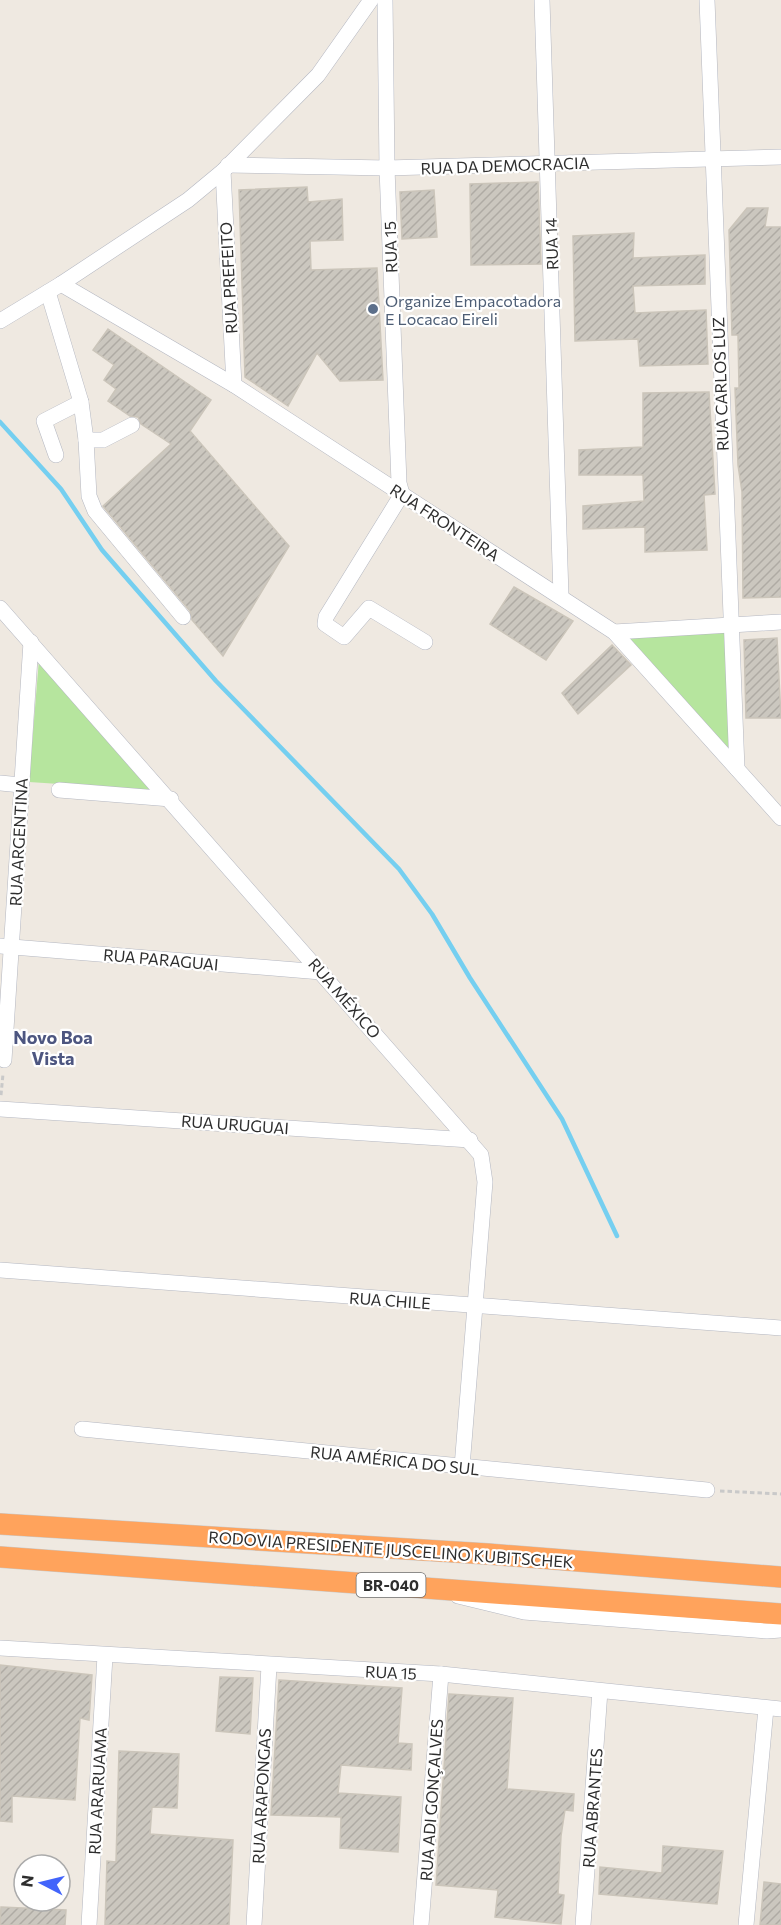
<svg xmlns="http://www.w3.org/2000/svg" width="781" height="1925" viewBox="0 0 781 1925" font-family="Commissioner,sans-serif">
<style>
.park{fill:#b6e59e}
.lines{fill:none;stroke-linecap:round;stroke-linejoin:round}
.stream{stroke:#75cff0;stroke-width:4.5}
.building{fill:url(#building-hatch);stroke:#cbc5ba;stroke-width:1.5}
.minor-casing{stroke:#b4b7c1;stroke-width:16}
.highway-casing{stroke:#c9c9c9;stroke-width:22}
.path{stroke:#c9c9c9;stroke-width:3;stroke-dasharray:4.5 3;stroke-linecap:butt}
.minor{stroke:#fff;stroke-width:15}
.highway{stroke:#ffa35c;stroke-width:21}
.service-dot{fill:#5c6f8a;stroke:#fff;stroke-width:2}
.labels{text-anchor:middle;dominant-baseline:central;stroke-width:4.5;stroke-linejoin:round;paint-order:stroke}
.shield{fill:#fff;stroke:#6d6d6d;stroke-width:1.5}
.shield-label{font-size:15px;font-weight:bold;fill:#2e2e2e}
.street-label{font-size:16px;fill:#2e2e2e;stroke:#fff}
.service-label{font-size:16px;fill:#4e5e75;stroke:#fff;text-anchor:start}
.neighbourhood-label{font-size:18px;font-weight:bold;fill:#4d5680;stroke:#fff}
</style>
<defs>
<pattern id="building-hatch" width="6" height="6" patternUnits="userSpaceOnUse" patternTransform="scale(1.5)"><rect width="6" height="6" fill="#cbc7bf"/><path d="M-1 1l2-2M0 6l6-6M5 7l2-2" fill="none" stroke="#afaba4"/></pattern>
</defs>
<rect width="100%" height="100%" fill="#efe9e1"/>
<!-- park -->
<g class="park">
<polygon points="729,623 737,769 614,632"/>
<polygon points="39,659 151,790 29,782"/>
</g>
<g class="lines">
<!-- stream -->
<polyline class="stream" points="0,422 61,489 102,550 216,681 399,869 432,914 470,978 562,1119 617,1236"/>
</g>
<!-- building -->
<g class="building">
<polygon points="538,182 541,264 471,265 470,184"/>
<polygon points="307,187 308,202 342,199 343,240 310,241 311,270 377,268 383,380 340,381 317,353 288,406 245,377 239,190"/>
<polygon points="434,190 437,237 402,239 400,192"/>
<polygon points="747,208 768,208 765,227 781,227 781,597 743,598 742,492 738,465 735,388 739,388 738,335 732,335 729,230"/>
<polygon points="634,233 633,258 705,255 705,284 633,286 635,313 706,310 708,364 640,366 638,339 575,341 573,236"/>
<polygon points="108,329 211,400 190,431 289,546 223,656 192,620 190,611 103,506 171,444 141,424 138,417 130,416 108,401 116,389 104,380 114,365 93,350"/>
<polygon points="709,392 715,494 704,495 707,550 645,552 645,527 583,529 583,506 644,501 643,475 579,475 579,450 643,447 643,393"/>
<polygon points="514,587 573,621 546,660 490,624"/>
<polygon points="777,638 781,718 746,718 744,640"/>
<polygon points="612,645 631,665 578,714 562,693"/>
<polygon points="0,1665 92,1675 89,1720 80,1718 75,1800 12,1796 12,1822 0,1821"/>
<polygon points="220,1677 253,1678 250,1734 216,1731"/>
<polygon points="279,1680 402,1688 398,1743 412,1744 411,1770 341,1765 338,1793 401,1797 398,1852 340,1848 341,1817 271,1815"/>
<polygon points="449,1694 513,1698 507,1789 574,1794 573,1811 565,1810 561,1836 558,1894 564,1895 561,1924 495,1917 498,1890 436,1885"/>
<polygon points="119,1751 179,1754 177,1808 152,1807 150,1834 233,1840 229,1925 105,1925 107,1861 116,1862"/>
<polygon points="663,1846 723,1851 717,1904 599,1894 600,1867 662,1873"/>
<polygon points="764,1882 781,1884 781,1925 760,1925"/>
<polygon points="1,1907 66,1910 65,1925 0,1925"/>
</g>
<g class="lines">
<!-- minor casing -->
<g class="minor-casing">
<g id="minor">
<polyline points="385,0 387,168 399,483 402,494 326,617 325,624 344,637 369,608 425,642"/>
<polyline points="542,0 561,596"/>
<polyline points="707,0 737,769"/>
<polyline points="228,165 387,168 781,157"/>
<polyline points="223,171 234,385"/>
<polyline points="61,284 234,385 614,632 781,818"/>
<polyline points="48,292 81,402 86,440 103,440 132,425"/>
<polyline points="0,321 61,284 188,200 223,171 318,75 371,0"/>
<polyline points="86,440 89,496 95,511 183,617"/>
<polyline points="56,455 44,421 81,402"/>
<polyline points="0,608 481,1155 485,1182 462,1467"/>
<polyline points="614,632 781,622"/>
<polyline points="0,783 21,785"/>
<polyline points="59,790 171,799"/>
<polyline points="0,946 321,972"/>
<polyline points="4,1060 31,642"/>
<polyline points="0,1109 470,1140"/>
<polyline points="0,1270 781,1328"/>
<polyline points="82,1429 707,1490"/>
<polyline points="458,1596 524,1612 767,1631 781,1630"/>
<polyline points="0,1648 441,1674 781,1709"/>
<polyline points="89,1925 105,1656"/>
<polyline points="254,1925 269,1666"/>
<polyline points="421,1925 441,1674"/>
<polyline points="583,1925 600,1691"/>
<polyline points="746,1925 766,1708"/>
</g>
</g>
<!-- highway casing -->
<g class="highway-casing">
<g id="highway">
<polyline points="0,1524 488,1554 781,1577"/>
<polyline points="0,1557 781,1614"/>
</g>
</g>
<!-- path -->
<g class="path">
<polyline points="1,1095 3,1074"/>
<polyline points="720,1491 781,1494"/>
</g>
<!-- minor -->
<use href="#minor" class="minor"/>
<!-- highway -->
<use href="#highway" class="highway"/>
</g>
<!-- markers -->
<circle class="service-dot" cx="373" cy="309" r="6"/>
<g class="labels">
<!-- shield labels -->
<rect class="shield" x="356.5" y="1573" width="69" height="24" rx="4.5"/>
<g class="shield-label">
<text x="391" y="1585">BR-040</text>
</g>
<!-- street labels -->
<g class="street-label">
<text transform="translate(505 165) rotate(-2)">RUA DA DEMOCRACIA</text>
<text transform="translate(551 244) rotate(-92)">RUA 14</text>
<text transform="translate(390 247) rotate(-92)">RUA 15</text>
<text transform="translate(228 278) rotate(-93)">RUA PREFEITO</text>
<text transform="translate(720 384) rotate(-92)">RUA CARLOS LUZ</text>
<text transform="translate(445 522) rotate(33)">RUA FRONTEIRA</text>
<text transform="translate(18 842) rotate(-87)">RUA ARGENTINA</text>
<text transform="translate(161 959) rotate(5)">RUA PARAGUAI</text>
<text transform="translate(345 998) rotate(49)">RUA MÉXICO</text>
<text transform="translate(235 1124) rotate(4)">RUA URUGUAI</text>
<text transform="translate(390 1300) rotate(4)">RUA CHILE</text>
<text transform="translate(395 1460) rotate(6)">RUA AMÉRICA DO SUL</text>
<text transform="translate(391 1549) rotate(4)">RODOVIA PRESIDENTE JUSCELINO KUBITSCHEK</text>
<text transform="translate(391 1672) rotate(3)">RUA 15</text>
<text transform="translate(97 1791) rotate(-87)">RUA ARARUAMA</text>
<text transform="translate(261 1796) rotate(-87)">RUA ARAPONGAS</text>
<text transform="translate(431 1800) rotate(-86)">RUA ADI GONÇALVES</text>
<text transform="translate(592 1808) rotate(-86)">RUA ABRANTES</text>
</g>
<!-- service labels -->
<g class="service-label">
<text x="385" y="300">Organize Empacotadora<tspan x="385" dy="18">E Locacao Eireli</tspan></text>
</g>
<!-- neighbourhood labels -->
<g class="neighbourhood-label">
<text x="53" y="1037">Novo Boa<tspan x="53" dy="21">Vista</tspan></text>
</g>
</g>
<!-- north arrow -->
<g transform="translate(42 1883) rotate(277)"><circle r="28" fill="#ffffff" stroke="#ababab" stroke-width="1.5"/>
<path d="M0-4.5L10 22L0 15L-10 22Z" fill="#4264fb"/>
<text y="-9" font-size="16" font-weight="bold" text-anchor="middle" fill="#2e2e2e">N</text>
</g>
</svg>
